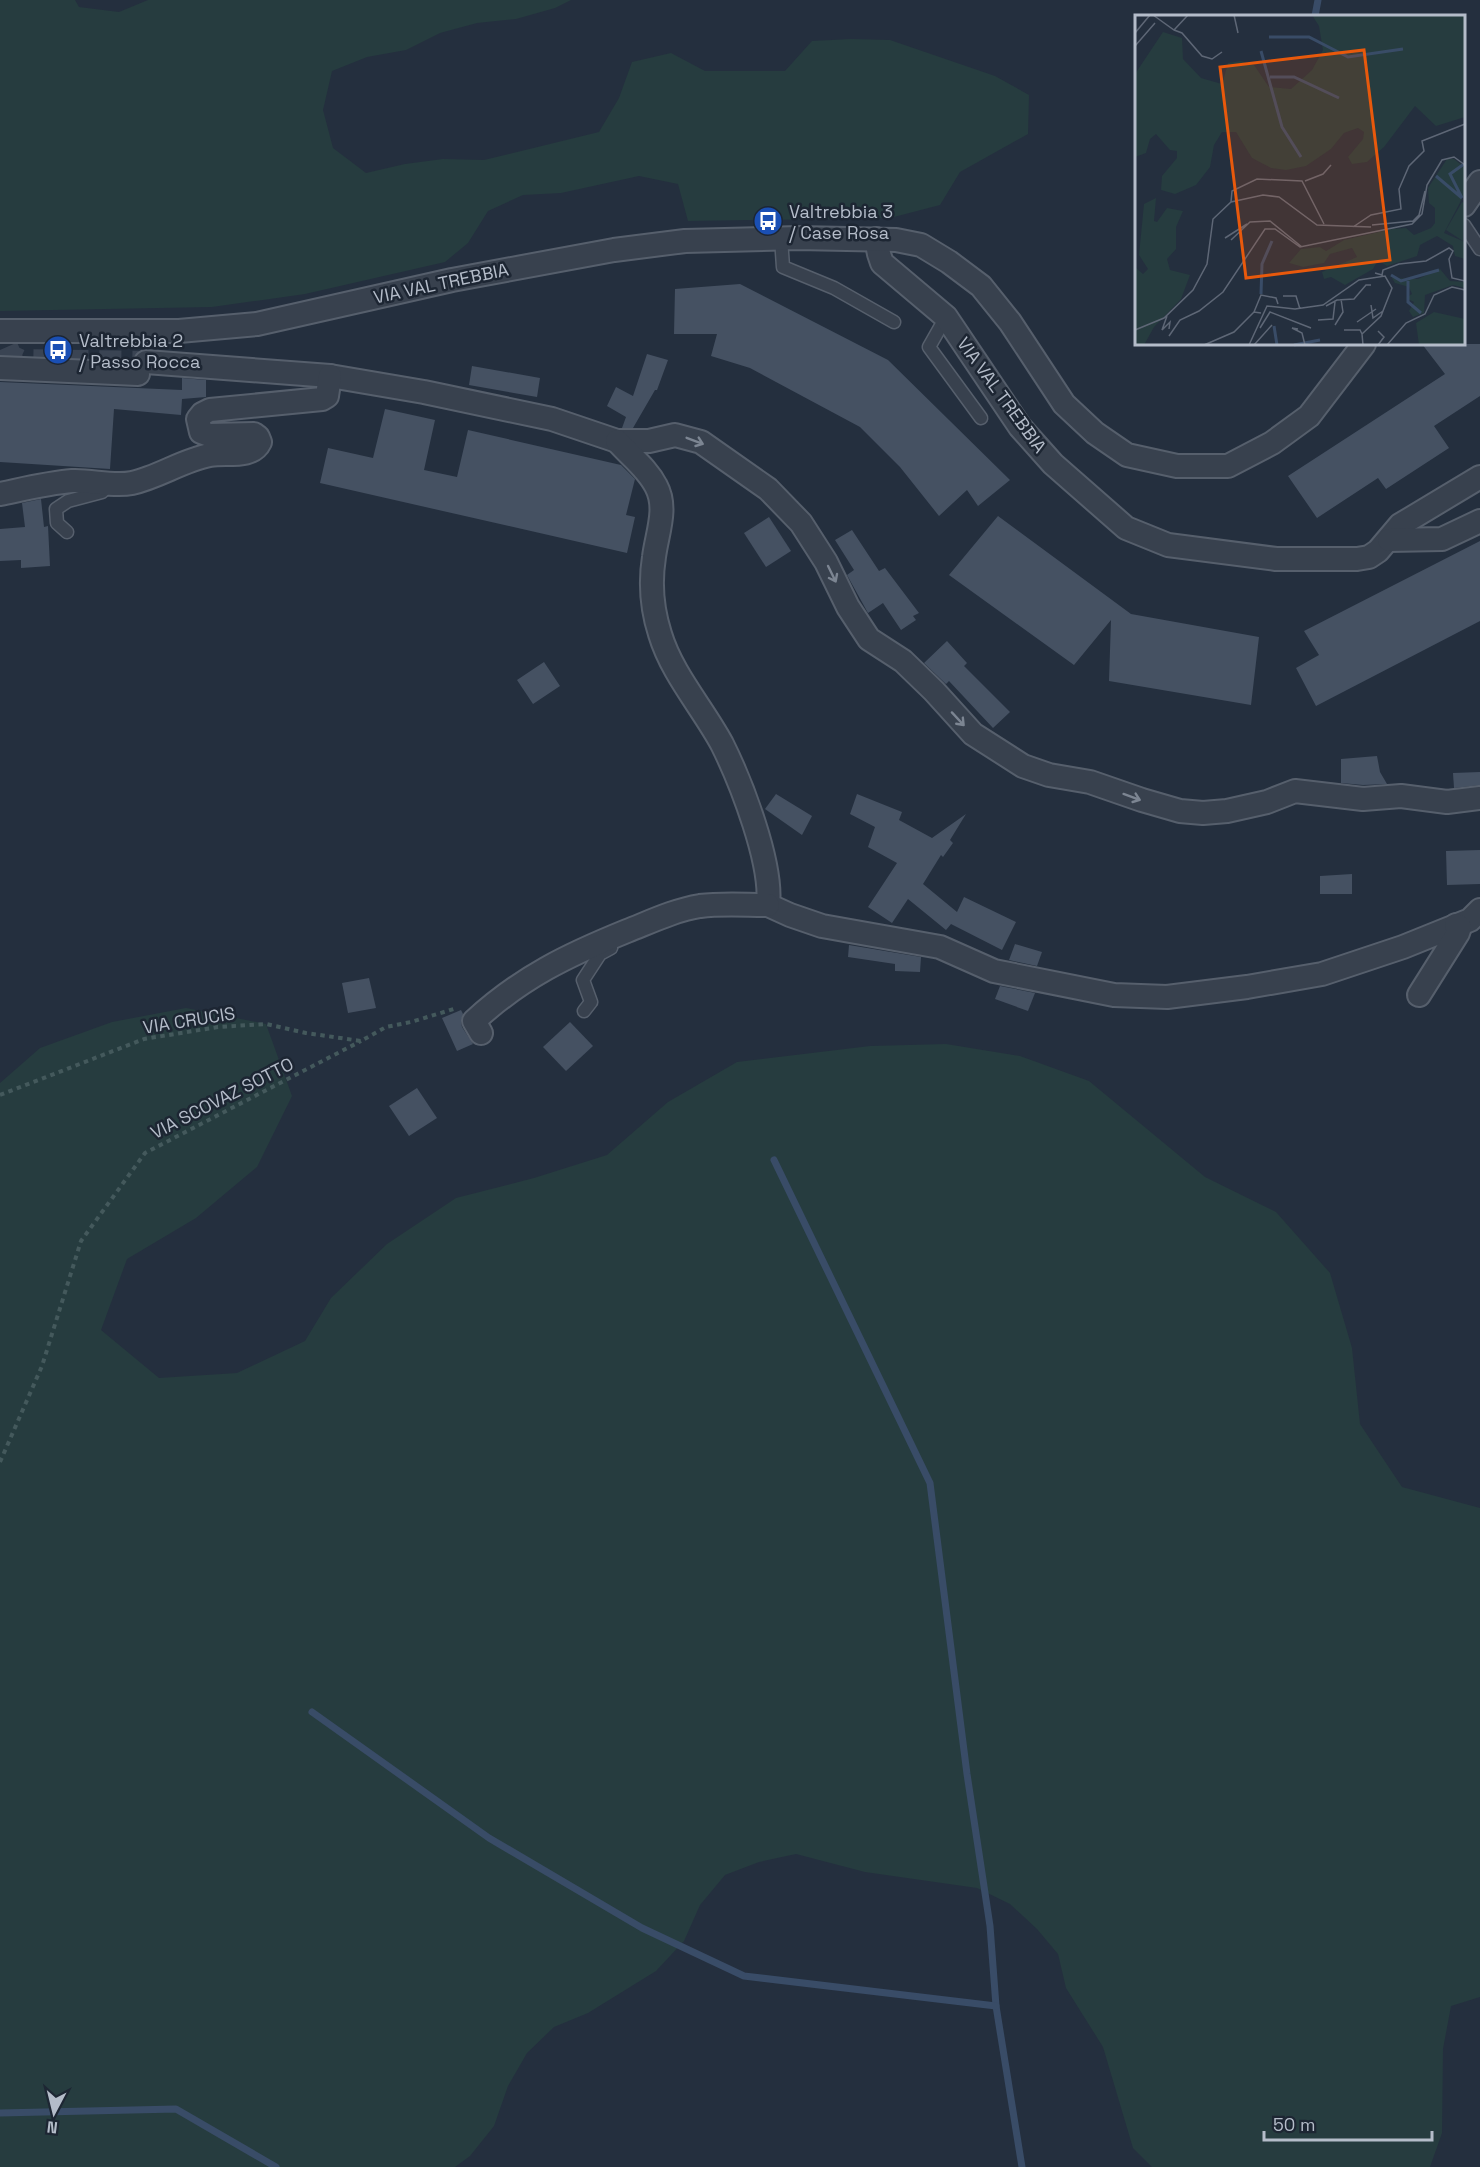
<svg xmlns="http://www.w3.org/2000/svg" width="1480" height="2167" viewBox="0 0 1480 2167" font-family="'Space Grotesk',sans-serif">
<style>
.green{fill:#263c3f}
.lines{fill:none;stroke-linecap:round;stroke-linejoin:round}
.stream{stroke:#394c67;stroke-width:7}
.building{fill:#455162}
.street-tunnel{stroke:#3a4453;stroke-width:22;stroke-dasharray:22 11;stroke-linecap:butt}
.lane-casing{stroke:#565f6c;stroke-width:15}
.street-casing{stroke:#565f6c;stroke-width:26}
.path{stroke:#44595c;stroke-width:4;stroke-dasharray:4.5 4.5;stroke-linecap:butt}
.lane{stroke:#38414e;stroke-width:12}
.street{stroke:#38414e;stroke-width:22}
.oneway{stroke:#7c8592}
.labels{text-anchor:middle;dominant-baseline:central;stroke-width:5;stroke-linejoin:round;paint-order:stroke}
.poi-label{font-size:18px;fill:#b4bcc9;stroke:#1d2633;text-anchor:start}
.street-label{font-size:18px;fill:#b4bcc9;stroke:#1d2633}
.inset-river{fill:none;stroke:#394c67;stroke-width:3}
.inset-road{fill:none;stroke:#5e6776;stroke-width:1.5}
.view{fill:#e8590c;fill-opacity:0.15;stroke:#e8590c;stroke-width:3}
.inset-edge{fill:none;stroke:#b4bcc9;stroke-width:3}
</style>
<rect width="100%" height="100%" fill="#242f3e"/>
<!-- green -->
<g class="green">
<polygon points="0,0 75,0 79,7 119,12 148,0 571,0 555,8 516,19 477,23 440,33 406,50 367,57 332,71 323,110 333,148 366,173 405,164 443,159 484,160 599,132 619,98 632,62 671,53 705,71 785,71 812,41 851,39 890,40 995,76 1029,95 1028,134 960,172 940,205 890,218 688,221 678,184 639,176 561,193 523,195 488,211 468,243 445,262 305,294 212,307 0,311"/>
<polygon points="186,1008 266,1024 292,1096 257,1167 196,1218 127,1259 101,1330 159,1378 237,1373 305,1341 331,1298 387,1244 456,1198 534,1178 607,1155 668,1102 737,1062 870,1046 946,1044 1020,1056 1089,1081 1205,1177 1276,1212 1330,1273 1352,1348 1360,1424 1402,1487 1480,1508 1480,1997 1451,2006 1443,2049 1442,2133 1430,2167 1152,2167 1133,2148 1103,2047 1066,1988 1058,1954 1037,1929 1010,1904 977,1888 865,1872 796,1854 759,1862 725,1875 700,1905 684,1941 656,1971 588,2013 554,2027 527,2053 508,2086 494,2126 470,2156 455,2167 0,2167 0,1083 40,1048 112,1022"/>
</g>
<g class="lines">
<!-- stream -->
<g class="stream">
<polyline points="1315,16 1318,0"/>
<polyline points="774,1160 930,1483 967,1774 990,1926 996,2006 1022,2167"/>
<polyline points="312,1712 489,1838 642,1928 744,1976 996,2006"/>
<polyline points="0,2113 176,2109 276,2167"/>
</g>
</g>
<!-- building -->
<g class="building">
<polygon points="740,284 888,360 1010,480 978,506 967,490 939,516 900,467 860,427 750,368 711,356 717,334 674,334 675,289"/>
<polygon points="1422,344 1480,344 1480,396 1434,426 1449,448 1386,489 1378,478 1317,518 1288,476 1445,374"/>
<polygon points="647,354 668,360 657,390 655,390 633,428 622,428 626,417 607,406 616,387 633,396"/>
<polygon points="472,366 540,378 537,397 469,385"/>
<polygon points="182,378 206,380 206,397 182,399 181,415 114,409 110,469 0,462 0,382 182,390"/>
<polygon points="385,409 435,420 424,470 457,477 468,430 621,465 635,479 626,515 635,517 627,553 320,483 328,448 373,458"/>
<polygon points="41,499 44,527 48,526 50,566 21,568 21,560 0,561 0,529 25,527 22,503"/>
<polygon points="998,516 1131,614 1259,637 1251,705 1109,681 1111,620 1074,665 949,575"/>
<polygon points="769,517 791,551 766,567 744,533"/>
<polygon points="852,530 879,571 885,568 919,613 913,616 916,620 901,630 883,603 868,613 847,575 854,570 835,540"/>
<polygon points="1480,541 1480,621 1316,706 1296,668 1319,655 1304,631"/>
<polygon points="947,641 967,663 964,666 1010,712 993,728 949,681 946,684 924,663"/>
<polygon points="544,662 560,686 533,704 517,680"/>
<polygon points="1377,756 1380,772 1387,784 1363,785 1341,783 1341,759"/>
<polygon points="1480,772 1480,785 1454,788 1453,773"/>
<polygon points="776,794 812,816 802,835 765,809"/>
<polygon points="857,794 902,812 899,820 932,838 966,814 950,840 953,843 943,857 941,855 923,884 957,912 964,897 1016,922 1002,950 951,924 946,930 908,899 892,923 868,907 897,863 868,847 875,827 850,814"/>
<polygon points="1480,850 1480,884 1447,885 1446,851"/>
<polygon points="1352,874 1352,894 1320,894 1320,876"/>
<polygon points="1015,944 1042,952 1037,966 1009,960"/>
<polygon points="849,945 921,957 920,972 895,971 895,964 848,957"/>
<polygon points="369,978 376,1008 348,1013 342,983"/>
<polygon points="1000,986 1035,993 1028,1011 995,999"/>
<polygon points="461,1010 463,1014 461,1021 462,1027 473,1044 457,1051 442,1018"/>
<polygon points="570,1022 593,1046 566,1071 543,1047"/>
<polygon points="417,1088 437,1118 409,1136 389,1106"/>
</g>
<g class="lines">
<!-- street-tunnel -->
<polyline class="street-tunnel" points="7,347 11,356 20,360 146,362"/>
<!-- lane casing -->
<g class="lane-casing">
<g id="lane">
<polyline points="1464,225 1480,249"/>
<polyline points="781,238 783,267 834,288 894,322"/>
<polyline points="946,317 929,347 981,418"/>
<polyline points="67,532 57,523 56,509 68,501 102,492 109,485"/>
<polyline points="584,1011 591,1002 583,980 600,954 611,948"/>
</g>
</g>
<!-- street casing -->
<g class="street-casing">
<g id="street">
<polyline points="1464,205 1480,182"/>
<polyline points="876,239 879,254 882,263 946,317 1020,427 1053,464 1126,528 1168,545 1276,559 1357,559 1369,557 1378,551 1400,525 1480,477"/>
<polyline points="0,331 179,331 257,324 452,280 614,250 685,241 798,238 896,240 921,245 949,262 981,286 1010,322 1064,404 1095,433 1127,455 1177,466 1228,466 1272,443 1309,416 1364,344"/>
<polyline points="146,362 330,376 424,392 552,419 617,441 649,441 675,435 701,442 768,489 801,523 826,562 848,607 869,639 903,661 934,691 973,734 1023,766 1049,775 1090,782 1142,800 1180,811 1203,813 1227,811 1267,802 1295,791 1363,799 1401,796 1447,802 1480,798"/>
<polyline points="0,368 138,374"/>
<path d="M617 441C630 456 647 468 656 486 668 508 657 533 654 557 650 582 652 609 660 634 672 674 702 707 722 744 741 782 773 864 768 905L790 915 822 926 940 947 994 971 1114 995 1167 997 1247 987 1322 974 1403 947 1470 920 1480 910"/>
<path d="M0 494C24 489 48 483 72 481 92 480 112 487 132 483 159 477 183 460 210 455 226 452 252 459 260 442L258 437 254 434 209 435 201 432 198 419 202 414 210 410 322 399 327 396 330 376"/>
<polyline points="1389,540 1442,539 1480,521"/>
<polyline points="1419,995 1458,933 1460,927 1456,925"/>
<path d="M481 1033 474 1021C522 977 568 955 627 931 650 922 675 910 700 906 722 903 746 905 768 905"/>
</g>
</g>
<!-- path -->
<g class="path">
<polyline points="0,1095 144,1039 218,1027 266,1024 306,1033 361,1041 386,1027 411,1022 457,1008"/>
<polyline points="0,1462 42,1366 81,1241 145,1153 361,1041"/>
</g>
<!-- lane -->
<use href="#lane" class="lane"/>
<!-- street -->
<use href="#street" class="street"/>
</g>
<!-- one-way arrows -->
<defs><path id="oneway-shaft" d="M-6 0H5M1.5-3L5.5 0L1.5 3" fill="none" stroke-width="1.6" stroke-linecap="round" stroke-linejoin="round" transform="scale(1.5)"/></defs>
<g class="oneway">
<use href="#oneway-shaft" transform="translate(695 441) rotate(21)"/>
<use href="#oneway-shaft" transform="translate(832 574) rotate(64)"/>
<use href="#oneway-shaft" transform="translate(958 719) rotate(47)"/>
<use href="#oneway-shaft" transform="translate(1132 797) rotate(20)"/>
</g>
<!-- icons -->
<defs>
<g id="bus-disc" transform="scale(1.5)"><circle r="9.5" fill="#1a4fb4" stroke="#1d2633"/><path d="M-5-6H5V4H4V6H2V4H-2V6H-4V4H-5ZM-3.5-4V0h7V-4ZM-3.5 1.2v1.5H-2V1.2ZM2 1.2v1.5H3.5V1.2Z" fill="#fff"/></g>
</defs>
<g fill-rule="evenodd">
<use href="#bus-disc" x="768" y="221"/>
<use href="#bus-disc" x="58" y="350"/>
</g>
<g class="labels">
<!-- poi labels -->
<g class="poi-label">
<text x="789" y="211">Valtrebbia 3<tspan x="789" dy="21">/ Case Rosa</tspan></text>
<text x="79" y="340">Valtrebbia 2<tspan x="79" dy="21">/ Passo Rocca</tspan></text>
</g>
<!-- street labels -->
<g class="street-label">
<text transform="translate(441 283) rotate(-12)">VIA VAL TREBBIA</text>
<text transform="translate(1002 395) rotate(54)">VIA VAL TREBBIA</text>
<text transform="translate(189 1020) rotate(-9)">VIA CRUCIS</text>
<text transform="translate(222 1098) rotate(-27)">VIA SCOVAZ SOTTO</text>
</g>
</g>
<!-- overview -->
<g transform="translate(1135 15)">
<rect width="330" height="330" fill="#242f3e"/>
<path d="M177 0H330V102L301 111 280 91 249 132 232 147 217 149 213 142 228 124 229 117 223 113 209 118 196 134 171 151 151 155 136 153 117 143 101 117H87L79 130 75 152 61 170 40 179 26 175 27 161 42 143V136L35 135 21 119 15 124 11 138 0 142V59L28 17 47 23 48 44 66 63 87 69 93 48 106 46 119 50 134 72 156 74 177 55 188 35 184 11ZM312 144H319L329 152 330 178 309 218 330 227V244L320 241 318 231 302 221 285 230 282 241 252 251 243 245 238 254 210 270 196 262 189 264 187 257 222 242 217 233 195 239 189 248 168 252 154 248 166 234 185 232 191 236 209 225 257 214 271 213 279 220 296 213 300 208V193L294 188 293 173ZM21 183 19 206 22 207 32 193 48 196 41 212V234L32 244 35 255 55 260 46 284 19 312 9 330H0V252L8 259 13 254 4 240 9 189ZM327 187 330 188 328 226 311 215ZM305 254 315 266 330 267V273L318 270 290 280 289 298 278 302 274 296 279 287 271 283 277 279 274 272 260 268 257 263 283 264ZM299 297 330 304V330H284L281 308Z" fill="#263c3f"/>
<path class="inset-river" d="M134 22H174L213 42 268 34M126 36 147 112 166 142M135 62H159L204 83M301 161 327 183M327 183 315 159 329 149M256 260 266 266 304 255M273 266V287L286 298M126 279 127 249 137 226M139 311 142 330M159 330 185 325"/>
<path class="inset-road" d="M18 0 39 15 53 0M99 0 103 18M39 15 47 18 67 41 77 44 87 37M0 18 15 0M0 31 20 8M170 166 188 159 196 150M96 187 97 176 122 164 167 166 189 209M237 210 278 206 284 200 290 176M218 212 236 200 266 194 264 174 274 151 289 136 287 126 330 109M90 223 112 209M96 225 115 207 135 206 167 232M240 258 247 260 248 255 264 249 291 246 314 233 318 236 314 244 317 263 330 266M148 281H161L165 294M236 290 238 303 248 296M191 291 202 285 219 284 231 270H236M119 297 126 280 141 283 143 289M32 301 27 315 35 307 34 314M183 305 198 304 200 287M222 307 241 294M200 310 208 297 206 284M125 313 135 297 176 313M163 314 157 313 167 318 170 330M0 315 29 303 58 275 72 249 78 204 96 187 128 180 144 182 182 210 236 212M209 315H225L227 319M243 316 249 322 243 330M34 321 45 305 64 296 88 277 130 214H140L165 232 277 209 287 199 292 170 307 145 319 142 330 150M69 330 99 317 119 297 126 298M114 330 132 291 160 294 188 290 224 265 250 261 257 273 246 301 227 319 228 330M119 330 137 310M252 330 271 308 290 299 299 280 317 272 330 275"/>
<path class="view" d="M229 35 255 245 111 263 85 52Z"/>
<rect width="330" height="330" class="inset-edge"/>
</g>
<!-- north arrow -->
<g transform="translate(54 2113) rotate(187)" stroke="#1d2633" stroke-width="4.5" paint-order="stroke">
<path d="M0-4.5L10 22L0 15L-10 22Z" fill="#b4bcc9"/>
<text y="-9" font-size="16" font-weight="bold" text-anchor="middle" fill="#b4bcc9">N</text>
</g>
<!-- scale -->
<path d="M1264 2131v9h168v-9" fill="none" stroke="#b4bcc9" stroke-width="3"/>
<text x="1273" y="2131" font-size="18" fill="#b4bcc9" stroke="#1d2633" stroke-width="4.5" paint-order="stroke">50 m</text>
</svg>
